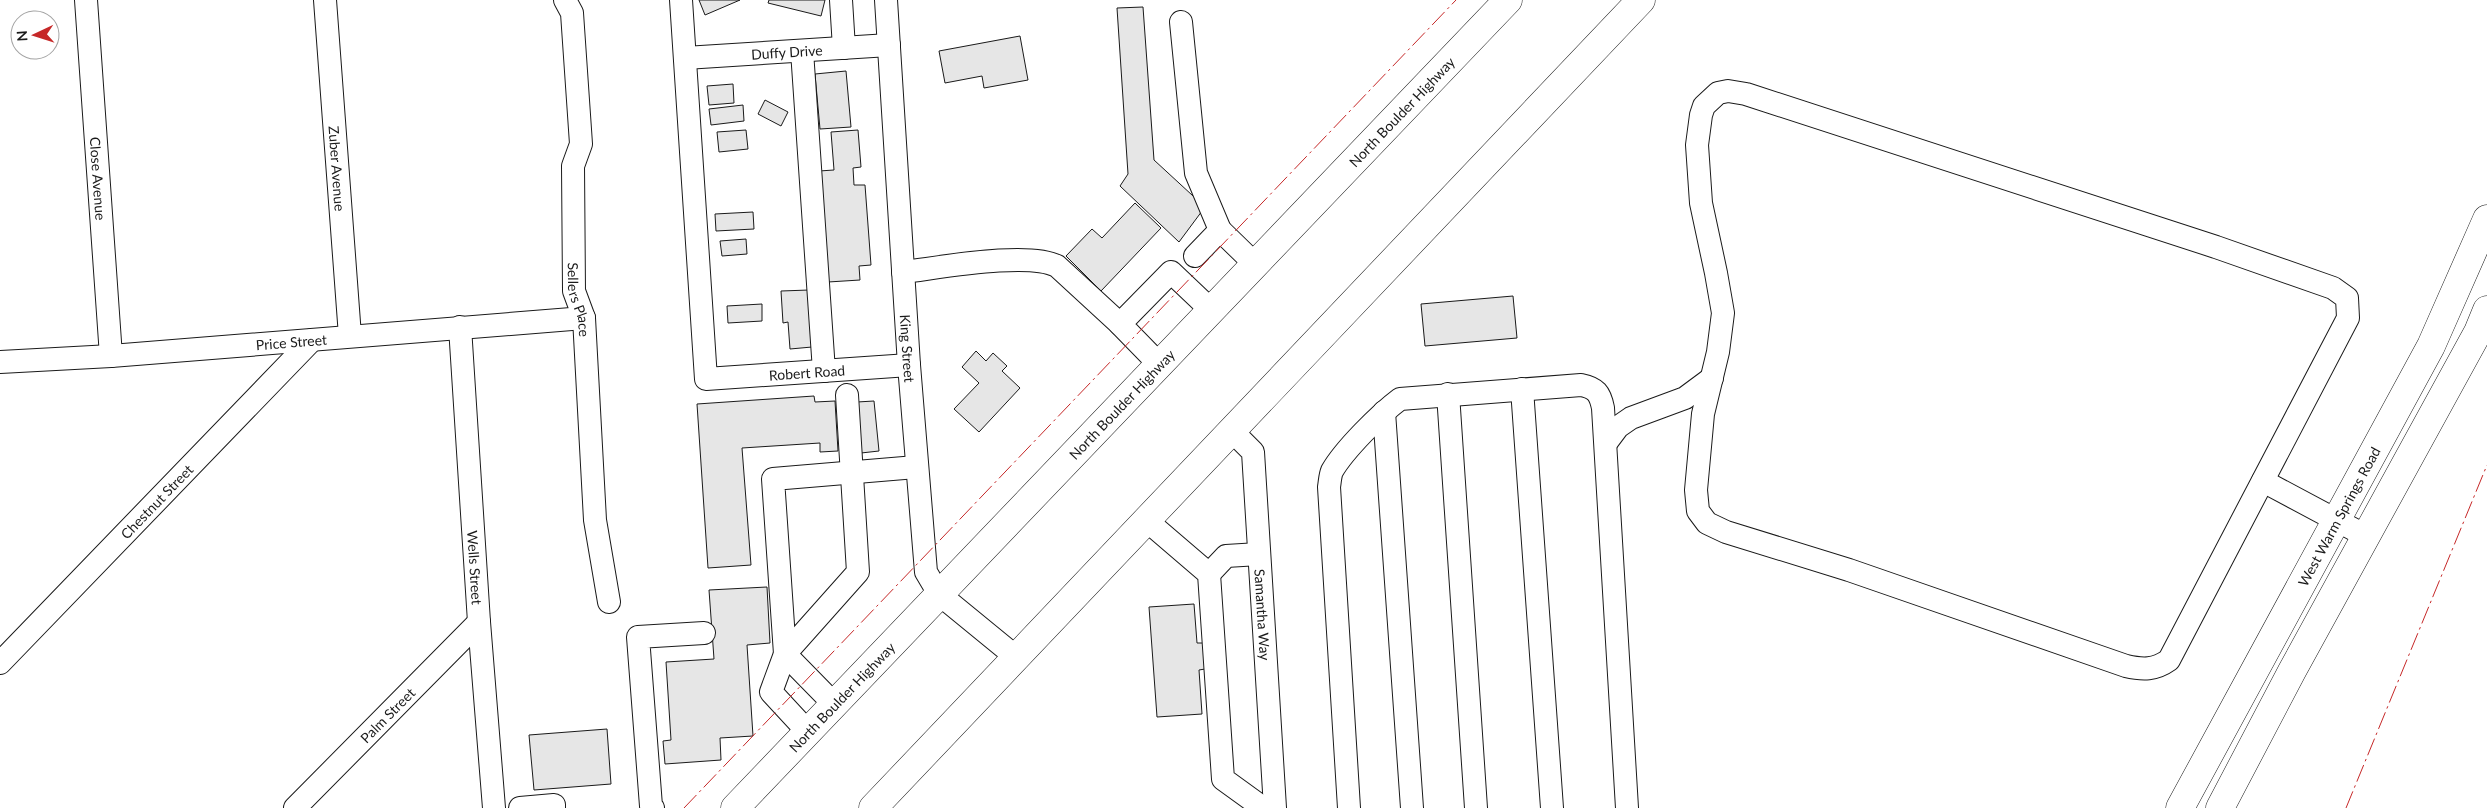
<svg xmlns="http://www.w3.org/2000/svg" width="2487" height="808" viewBox="0 0 2487 808" font-family="Lato,sans-serif">
<style>
.building{fill:#e6e6e6;stroke:#1a1a1a}
.lines{fill:none;stroke-linecap:round;stroke-linejoin:round}
.minor-casing{stroke:#1a1a1a;stroke-width:24}
.major-casing{stroke:#1a1a1a;stroke-width:29}
.minor{stroke:#fff;stroke-width:22}
.major{stroke:#fff;stroke-width:28}
.power{stroke:#c62828;stroke-width:1;stroke-dasharray:18 4 2.5 4;stroke-linecap:butt}
.labels{text-anchor:middle;dominant-baseline:central;stroke-width:4;stroke-linejoin:round;paint-order:stroke}
.street-label{font-size:14px;fill:#1a1a1a;stroke:#fff}
</style>
<rect width="100%" height="100%" fill="#fff"/>
<!-- building -->
<g class="building">
<polygon points="699,0 740,0 705,15"/>
<polygon points="769,0 825,0 821,16 768,3"/>
<polygon points="1143,7 1154,160 1205,207 1179,242 1120,186 1128,174 1117,8"/>
<polygon points="1020,36 1028,80 984,88 982,76 945,83 939,51"/>
<polygon points="846,71 851,127 820,129 815,74"/>
<polygon points="733,84 734,103 709,105 707,86"/>
<polygon points="765,100 788,112 781,126 758,114"/>
<polygon points="743,105 744,121 711,125 709,109"/>
<polygon points="746,130 748,149 719,152 717,132"/>
<polygon points="858,130 861,167 853,168 854,185 865,185 871,265 859,266 860,280 828,282 819,171 834,170 831,132"/>
<polygon points="1135,203 1161,228 1101,291 1066,256 1092,229 1102,238"/>
<polygon points="753,212 754,229 716,231 715,214"/>
<polygon points="746,239 747,254 722,256 720,241"/>
<polygon points="809,290 812,347 790,349 788,322 783,323 781,291"/>
<polygon points="1513,296 1517,338 1425,346 1421,304"/>
<polygon points="762,304 762,321 728,323 727,306"/>
<polygon points="976,351 986,361 993,353 1007,366 1002,371 1020,388 979,432 954,409 979,383 962,367"/>
<polygon points="814,396 815,402 835,401 838,451 820,452 820,443 742,448 751,565 708,568 697,404"/>
<polygon points="874,401 879,451 861,453 857,402"/>
<polygon points="767,587 770,643 747,645 753,736 720,738 721,760 665,764 663,741 671,740 666,662 714,659 709,590"/>
<polygon points="1194,604 1197,643 1203,643 1205,669 1199,670 1202,714 1157,717 1149,607"/>
<polygon points="607,729 611,784 534,790 529,735"/>
</g>
<g class="lines">
<!-- minor casing -->
<g class="minor-casing">
<g id="minor">
<path id="s1" d="M86 0 111 356"/>
<path id="s2" d="M325 0 350 336"/>
<path id="s3" d="M565 0 572 13 581 144 573 166 574 291 584 318 595 520 609 602"/>
<path id="s4" d="M681 0 706 379 909 365"/>
<polyline points="841,0 844,48"/>
<path id="s5" d="M886 0 909 365 926 572 939 594 1016 657"/>
<polyline points="1181,22 1196,173 1220,230"/>
<polyline points="802,51 824,371"/>
<path id="s6" d="M685 58 889 45"/>
<path d="M1728 91 1746 94 2216 247 2333 288 2347 298 2348 318 2169 660C2155 670 2143 670 2126 666L1849 570 1726 532 1707 523 1698 511 1696 490 1703 414 1718 352 1723 313 1716 273 1701 203 1697 145 1701 115 1704 106 1718 93Z"/>
<polyline points="1195,256 1220,230 1255,264"/>
<path d="M903 272C938 268 1028 251 1057 266L1120 324"/>
<path id="s7" d="M460 327 479 622 494 808"/>
<path id="s8" d="M0 362 111 356 584 318"/>
<polyline points="1159,364 1120,324 1171,272 1211,310"/>
<polyline points="1522,389 1552,808"/>
<polyline points="1448,394 1476,808"/>
<polyline points="1384,412 1412,808"/>
<path id="s9" d="M1231 430 1253 452 1275 808"/>
<polyline points="1606,443 1618,427 1631,418 1685,398 1712,378"/>
<polyline points="2263,481 2366,536"/>
<polyline points="1146,520 1209,574 1223,779 1263,808"/>
<polyline points="1209,574 1226,556 1259,554"/>
<path id="s10" d="M0 663 312 340"/>
<polyline points="834,704 785,654 773,479 916,467"/>
<polyline points="808,732 771,692 785,654 858,572 847,395"/>
<path id="s11" d="M295 808 479 622"/>
<polyline points="520,808 554,805 554,808"/>
<polyline points="653,808 651,806 638,637 704,633"/>
<path d="M1349 808 1329 487C1330 481 1330 476 1332 471 1344 450 1380 414 1400 399L1581 385C1596 388 1600 393 1603 408L1627 808"/>
</g>
</g>
<!-- major casing -->
<g class="major-casing">
<g id="major">
<path id="s12" d="M735 808 1508 0"/>
<polyline points="873,808 1641,0"/>
<path id="s13" d="M2180 808 2431 346 2487 219"/>
<polyline points="2220,808 2292,671 2478,332 2487,310"/>
</g>
</g>
<!-- minor -->
<use href="#minor" class="minor"/>
<!-- major -->
<use href="#major" class="major"/>
<!-- power -->
<g class="power">
<polyline points="684,808 1456,0"/>
<polyline points="2346,808 2487,465"/>
</g>
</g>
<g class="labels">
<!-- street labels -->
<g class="street-label">
<text stroke="none"><textPath href="#s6" startOffset="102">Duffy Drive</textPath></text>
<text stroke="none"><textPath href="#s12" startOffset="964">North Boulder Highway</textPath></text>
<text stroke="none"><textPath href="#s2" startOffset="169">Zuber Avenue</textPath></text>
<text stroke="none"><textPath href="#s1" startOffset="179">Close Avenue</textPath></text>
<text stroke="none"><textPath href="#s3" startOffset="304">Sellers Place</textPath></text>
<text stroke="none"><textPath href="#s8" startOffset="292">Price Street</textPath></text>
<text stroke="none"><textPath href="#s5" startOffset="349">King Street</textPath></text>
<text stroke="none"><textPath href="#s4" startOffset="481">Robert Road</textPath></text>
<text stroke="none"><textPath href="#s12" startOffset="559">North Boulder Highway</textPath></text>
<text stroke="none"><textPath href="#s10" startOffset="225">Chestnut Street</textPath></text>
<text stroke="none"><textPath href="#s13" startOffset="332">West Warm Springs Road</textPath></text>
<text stroke="none"><textPath href="#s7" startOffset="241">Wells Street</textPath></text>
<text stroke="none"><textPath href="#s9" startOffset="194">Samantha Way</textPath></text>
<text stroke="none"><textPath href="#s12" startOffset="154">North Boulder Highway</textPath></text>
<text stroke="none"><textPath href="#s11" startOffset="131">Palm Street</textPath></text>
</g>
</g>
<!-- north arrow -->
<g transform="translate(35 35) rotate(266)"><circle r="24" fill="#ffffff" stroke="#a3a3a3"/>
<path d="M0-4L9 19L0 12L-9 19Z" fill="#c62828"/>
<text y="-8" font-size="14" font-weight="bold" text-anchor="middle" fill="#1a1a1a">N</text>
</g>
</svg>
